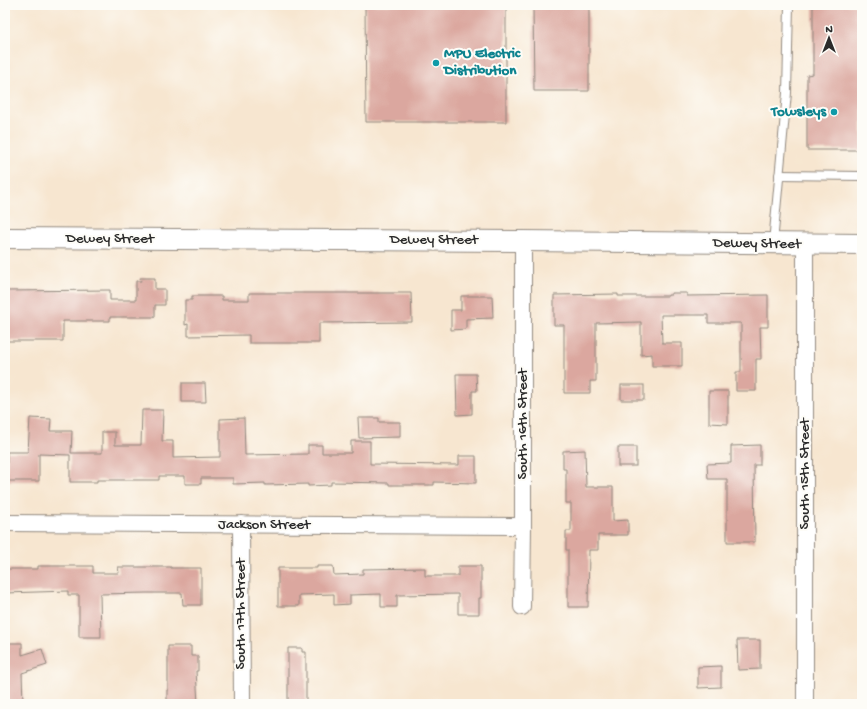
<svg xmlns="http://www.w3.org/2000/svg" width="867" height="709" viewBox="0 0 867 709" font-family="'Gochi Hand',sans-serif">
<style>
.building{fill:#dba79f}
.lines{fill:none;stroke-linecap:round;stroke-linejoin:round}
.service-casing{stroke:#91887e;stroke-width:10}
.minor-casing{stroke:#91887e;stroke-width:18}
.tertiary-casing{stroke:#91887e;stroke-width:22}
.service{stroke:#fff;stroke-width:8}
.minor{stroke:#fff;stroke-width:16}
.tertiary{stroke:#fff;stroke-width:20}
.culture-dot{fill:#0f9aa8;stroke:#fdfcf7;stroke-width:1.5}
.labels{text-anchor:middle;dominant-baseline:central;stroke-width:4;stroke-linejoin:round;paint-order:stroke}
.culture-label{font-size:15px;font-weight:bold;fill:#0d838f;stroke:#fdfcf7;text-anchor:start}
.street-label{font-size:15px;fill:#2b2b2b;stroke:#fdfcf7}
</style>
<rect width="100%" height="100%" fill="#fdfcf7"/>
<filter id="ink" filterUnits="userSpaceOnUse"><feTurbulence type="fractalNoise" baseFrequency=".025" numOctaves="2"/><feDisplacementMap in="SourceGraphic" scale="8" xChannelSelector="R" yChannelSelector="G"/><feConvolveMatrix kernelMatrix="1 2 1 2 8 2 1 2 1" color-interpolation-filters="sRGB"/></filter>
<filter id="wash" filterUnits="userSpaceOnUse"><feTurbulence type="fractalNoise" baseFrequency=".012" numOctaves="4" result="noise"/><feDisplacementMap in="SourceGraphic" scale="16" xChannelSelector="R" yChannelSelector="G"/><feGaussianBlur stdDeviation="0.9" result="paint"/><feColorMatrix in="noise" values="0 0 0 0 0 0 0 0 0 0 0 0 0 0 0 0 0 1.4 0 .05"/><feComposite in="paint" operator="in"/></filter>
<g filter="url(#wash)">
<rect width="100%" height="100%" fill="#f7e6d0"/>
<g id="blocks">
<!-- building -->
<g class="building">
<polygon points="365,5 506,5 506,122 366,122"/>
<polygon points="533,5 589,5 589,91 534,91"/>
<polygon points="813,5 862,5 862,150 807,150 807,75 813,74"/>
<polygon points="140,278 155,278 155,289 165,289 165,305 155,305 155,317 110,317 110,321 63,321 63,341 5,341 5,291 110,290 110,300 136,300 136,281 141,281"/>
<polygon points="249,293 411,293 412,322 319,323 319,343 249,343 249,335 188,336 188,324 185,325 185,300 192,300 192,296 222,296 222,300 249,300"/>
<polygon points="671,293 687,293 687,296 768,295 768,327 760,327 761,359 756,359 756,391 736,391 736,372 741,372 741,323 708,323 708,315 661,315 662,343 682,343 682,366 652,366 652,354 641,355 641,322 596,323 596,381 590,381 590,393 564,393 564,325 554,325 554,295 618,294 618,296 668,296 668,295 671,295"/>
<polygon points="461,296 492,296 493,318 466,319 466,329 451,330 451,310 461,310"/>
<polygon points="456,374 476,374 477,391 472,391 472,414 457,415"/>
<polygon points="182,383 205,383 206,402 182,402"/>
<rect x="621" y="385" width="23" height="15"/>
<polygon points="709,391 728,391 728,424 709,423"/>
<polygon points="142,410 163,410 162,441 173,441 173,458 220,457 220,419 244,418 245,455 308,454 308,445 322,445 322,453 351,453 351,441 370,441 370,464 459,465 459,456 476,456 476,483 434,482 434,485 389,485 389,483 331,482 331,485 308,486 308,484 265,485 265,483 233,484 233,478 201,478 201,484 185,484 185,476 159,476 159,480 97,480 97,482 70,482 70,455 39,454 39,481 7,481 7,452 28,452 30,418 51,419 50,431 72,431 71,453 102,453 102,432 115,432 115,445 141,445"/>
<polygon points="358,418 379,418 379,422 400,422 400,437 359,438"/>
<polygon points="760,445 760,465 754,465 755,542 727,542 727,479 708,479 707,464 731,463 731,446"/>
<rect x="618" y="447" width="18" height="19"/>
<polygon points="585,450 586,487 613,487 613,521 628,520 628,535 598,535 598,550 589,550 588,607 568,607 568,550 566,550 566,531 571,531 571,503 566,503 566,469 563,469 563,451"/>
<polygon points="38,566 93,566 93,573 119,573 118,567 171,567 171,568 201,568 201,605 183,605 182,593 146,593 100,594 101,637 79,637 79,595 68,595 68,591 5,593 5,569 38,569"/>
<polygon points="317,566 333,566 334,575 363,574 363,569 425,568 425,576 458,576 458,566 481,566 481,598 479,598 479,614 458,614 458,594 397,595 397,607 381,607 381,594 350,595 350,604 334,605 334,594 299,595 299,606 278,606 278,568 317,568"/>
<polygon points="737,640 760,640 760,669 738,670"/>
<polygon points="5,643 22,643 22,655 42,649 47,665 22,673 23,704 5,704"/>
<polygon points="168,646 191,646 191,656 198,656 198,671 196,671 198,704 167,704 167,690 168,690"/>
<polygon points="288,648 302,648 302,652 306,652 306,704 288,704"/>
<polygon points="721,666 721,687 698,688 698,667"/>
</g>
</g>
</g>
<g filter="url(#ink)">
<use href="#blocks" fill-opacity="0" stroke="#91887e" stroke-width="1"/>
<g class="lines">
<!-- service casing -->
<g class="service-casing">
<g id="service">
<polyline points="779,175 862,176"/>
<polyline points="773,243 787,93 789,5"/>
</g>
</g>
<!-- minor casing -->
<g class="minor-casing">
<g id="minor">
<polyline points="5,523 523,526"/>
<polyline points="241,524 242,704"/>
<polyline points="522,607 523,526 523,241"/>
<polyline points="805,704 805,244"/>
</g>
</g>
<!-- tertiary casing -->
<g class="tertiary-casing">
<polyline id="tertiary" points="5,238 523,241 862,244"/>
</g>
<!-- service -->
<use href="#service" class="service"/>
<!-- minor -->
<use href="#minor" class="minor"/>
<!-- tertiary -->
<use href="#tertiary" class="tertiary"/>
</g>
</g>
<!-- markers -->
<g class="culture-dot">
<circle cx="436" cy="63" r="4"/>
<circle cx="834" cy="112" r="4"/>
</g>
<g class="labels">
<!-- culture labels -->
<g class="culture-label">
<text x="444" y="54">MPU Electric<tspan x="444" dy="17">Distribution</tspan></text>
<text x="826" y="112" text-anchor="end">Towsleys</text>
</g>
<!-- street labels -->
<g class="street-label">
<text x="110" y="239">Dewey Street</text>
<text x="434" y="240">Dewey Street</text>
<text transform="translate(757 244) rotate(1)">Dewey Street</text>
<text transform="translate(523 424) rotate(-90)">South 16th Street</text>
<text transform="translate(805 474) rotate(-90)">South 15th Street</text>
<text x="264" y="525">Jackson Street</text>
<text transform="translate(241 614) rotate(-90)">South 17th Street</text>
</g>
</g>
<!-- margin -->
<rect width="867" height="709" fill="none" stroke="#fdfcf7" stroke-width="20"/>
<!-- north arrow -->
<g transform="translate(829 38)" stroke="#fdfcf7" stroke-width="3" paint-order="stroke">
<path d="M0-3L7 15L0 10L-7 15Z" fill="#2b2b2b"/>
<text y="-6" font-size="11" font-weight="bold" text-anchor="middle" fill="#2b2b2b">N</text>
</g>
</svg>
